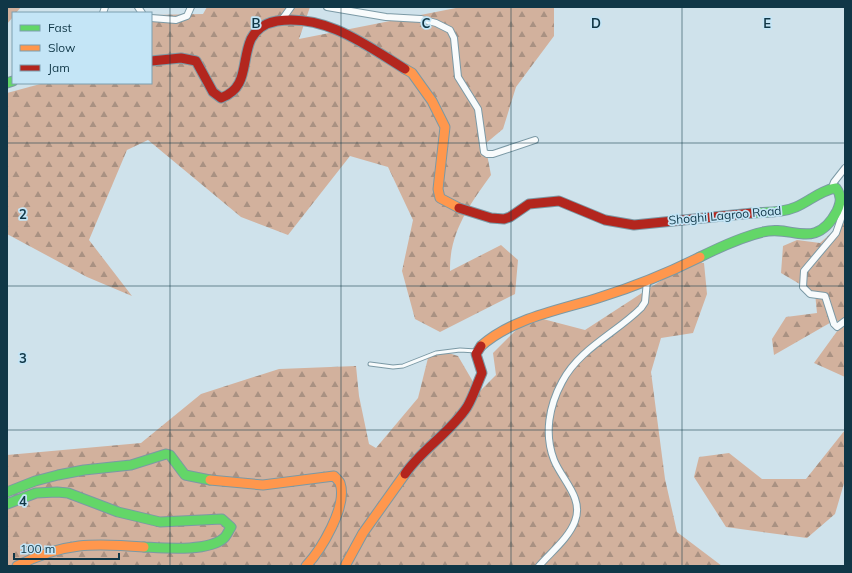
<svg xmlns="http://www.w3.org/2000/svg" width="852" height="573" viewBox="0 0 852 573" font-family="Mulish,sans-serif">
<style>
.forest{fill:url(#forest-firs)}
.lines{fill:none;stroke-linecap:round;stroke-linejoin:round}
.lane-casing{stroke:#7b99a5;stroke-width:5}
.street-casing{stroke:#7b99a5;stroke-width:8}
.fast-casing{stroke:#7b99a5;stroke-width:11}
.slow-casing{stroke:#7b99a5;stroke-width:11}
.jam-casing{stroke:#7b99a5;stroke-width:11}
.lane{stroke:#f8fbfc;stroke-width:3}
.street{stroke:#f8fbfc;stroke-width:6}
.fast{stroke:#63d668;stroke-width:9}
.slow{stroke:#ff974d;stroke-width:9}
.jam{stroke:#b3261e;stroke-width:9}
.grid{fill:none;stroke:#103747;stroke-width:1;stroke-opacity:0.55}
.labels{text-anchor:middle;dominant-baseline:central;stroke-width:3.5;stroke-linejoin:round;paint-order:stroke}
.street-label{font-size:12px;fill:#103747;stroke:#c4e5f6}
.grid-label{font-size:13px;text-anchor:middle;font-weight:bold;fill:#103747;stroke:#c4e5f6;stroke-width:3.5;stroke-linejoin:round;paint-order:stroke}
</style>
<defs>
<pattern id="forest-firs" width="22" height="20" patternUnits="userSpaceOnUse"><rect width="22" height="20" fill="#d2b19d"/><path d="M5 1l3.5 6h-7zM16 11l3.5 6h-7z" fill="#a99182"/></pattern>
</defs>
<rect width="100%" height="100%" fill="#cfe2eb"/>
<!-- forest -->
<g class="forest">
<polygon points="7,7 21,7 16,13 13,13 13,17 7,24"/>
<path d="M207 7H310L299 39 461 7H554V36L516 87 503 129 485 144 491 175C470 204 449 233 450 271L501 245 518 260 515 294 440 332 415 319 402 271 413 220 388 167 350 156 288 235 241 217 148 140 127 150 89 240 132 296 87 277 7 234V93L44 83H151V15L203 14Z"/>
<polygon points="845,221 845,377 814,363 843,323 835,320 774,355 772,339 786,317 817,313 815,293 781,273 783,246 797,240 820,243"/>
<polygon points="694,262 704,263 707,294 693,333 661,338 651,372 665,479 677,532 722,566 7,566 7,455 141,443 201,394 279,369 356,366 359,396 369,444 376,448 418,398 428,358 442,351 458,356 479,392 496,375 493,353 518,328 543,319 585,330 662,280"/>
<polygon points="845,430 845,480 835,514 807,538 726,527 694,477 699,457 729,453 762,479 806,479"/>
</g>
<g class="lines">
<!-- lane casing -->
<g class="lane-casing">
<polyline id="lane" points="370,364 393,367 403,366 436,353 460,350 476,351"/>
</g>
<!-- street casing -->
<g class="street-casing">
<g id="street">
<polyline points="138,7 142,13"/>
<polyline points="327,7 386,17 421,19 436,23 450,30 454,38 458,77 478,109 484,152 487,154 493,154 535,140"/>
<polyline points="103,13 105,7"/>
<polyline points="151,18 176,20 187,16 191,7"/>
<polyline points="281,21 291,7"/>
<polyline points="832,187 834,182 845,168"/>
<polyline points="844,200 844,210 836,233 804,271 803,287 810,294 825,296 834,324 837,327 845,321"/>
<path d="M539 566C550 553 569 538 575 521 584 498 562 480 554 460 544 434 549 406 562 382 579 349 616 333 641 308L645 302 647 281"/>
</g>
</g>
<!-- fast casing -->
<g class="fast-casing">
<g id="fast">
<polyline points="7,83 13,81"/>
<path d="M700 257C720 247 741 237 763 232 792 224 815 252 837 211 841 202 842 196 836 188 821 190 810 201 796 207 782 213 767 212 753 213"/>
<polyline points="7,492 35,481 58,475 84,470 131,465 166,454 170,455 185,475 210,480"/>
<path d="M7 504 36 493 57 492 68 493 118 512 160 522 222 519 231 527C229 530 227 535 224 538 208 552 164 548 144 547"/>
</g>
</g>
<!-- slow casing -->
<g class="slow-casing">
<g id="slow">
<polyline points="405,69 412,73 432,101 445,127 438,189 440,198 459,208"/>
<path d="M481 346C514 317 561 310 601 297 636 286 668 273 700 257"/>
<path d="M210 480 263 485 334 476C336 478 339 481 340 483 348 506 321 550 306 566"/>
<path d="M17 566C63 542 94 543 144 547"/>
<polyline points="345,566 363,533 405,474"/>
</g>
</g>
<!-- jam casing -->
<g class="jam-casing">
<g id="jam">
<path d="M151 61 181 58 196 61 213 92 221 98C249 88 241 61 251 39 256 29 266 23 277 21 326 14 366 45 405 69"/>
<polyline points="459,208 491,218 504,219 510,217 529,204 559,201 605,220 634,225 753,213"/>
<path d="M405 474C422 449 450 433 467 407 473 397 477 384 482 373L476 354 481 346"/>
</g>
</g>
<!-- lane -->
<use href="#lane" class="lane"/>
<!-- street -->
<use href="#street" class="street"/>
<!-- fast -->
<use href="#fast" class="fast"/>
<!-- slow -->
<use href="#slow" class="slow"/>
<!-- jam -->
<use href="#jam" class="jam"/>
</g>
<!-- grid -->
<path class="grid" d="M170 7V566M341 7V566M511 7V566M682 7V566M7 143H845M7 286H845M7 430H845"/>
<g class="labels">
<!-- street labels -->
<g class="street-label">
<text transform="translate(725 215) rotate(-5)">Shoghi Lagroo Road</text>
</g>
</g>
<g class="grid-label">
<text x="256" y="28">B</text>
<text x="426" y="28">C</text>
<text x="596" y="28">D</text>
<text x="767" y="28">E</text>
<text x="23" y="219">2</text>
<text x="23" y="363">3</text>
<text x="23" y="506">4</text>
</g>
<!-- border -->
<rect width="852" height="573" fill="none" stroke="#103747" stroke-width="16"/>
<!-- legend -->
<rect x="12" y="12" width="140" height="72" fill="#c4e5f6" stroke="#7c9fb0"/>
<rect x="20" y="25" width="20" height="6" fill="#63d668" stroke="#7c9fb0"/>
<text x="48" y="32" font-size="12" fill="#103747">Fast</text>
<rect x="20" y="45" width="20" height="6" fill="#ff974d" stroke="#7c9fb0"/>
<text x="48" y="52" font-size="12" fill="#103747">Slow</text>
<rect x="20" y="65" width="20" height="6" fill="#b3261e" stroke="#7c9fb0"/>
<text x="48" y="72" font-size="12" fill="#103747">Jam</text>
<!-- scale -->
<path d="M14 553v6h105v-6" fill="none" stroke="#103747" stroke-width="2"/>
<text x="20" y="553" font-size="12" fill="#103747" stroke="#c4e5f6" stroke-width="3" paint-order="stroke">100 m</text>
</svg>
